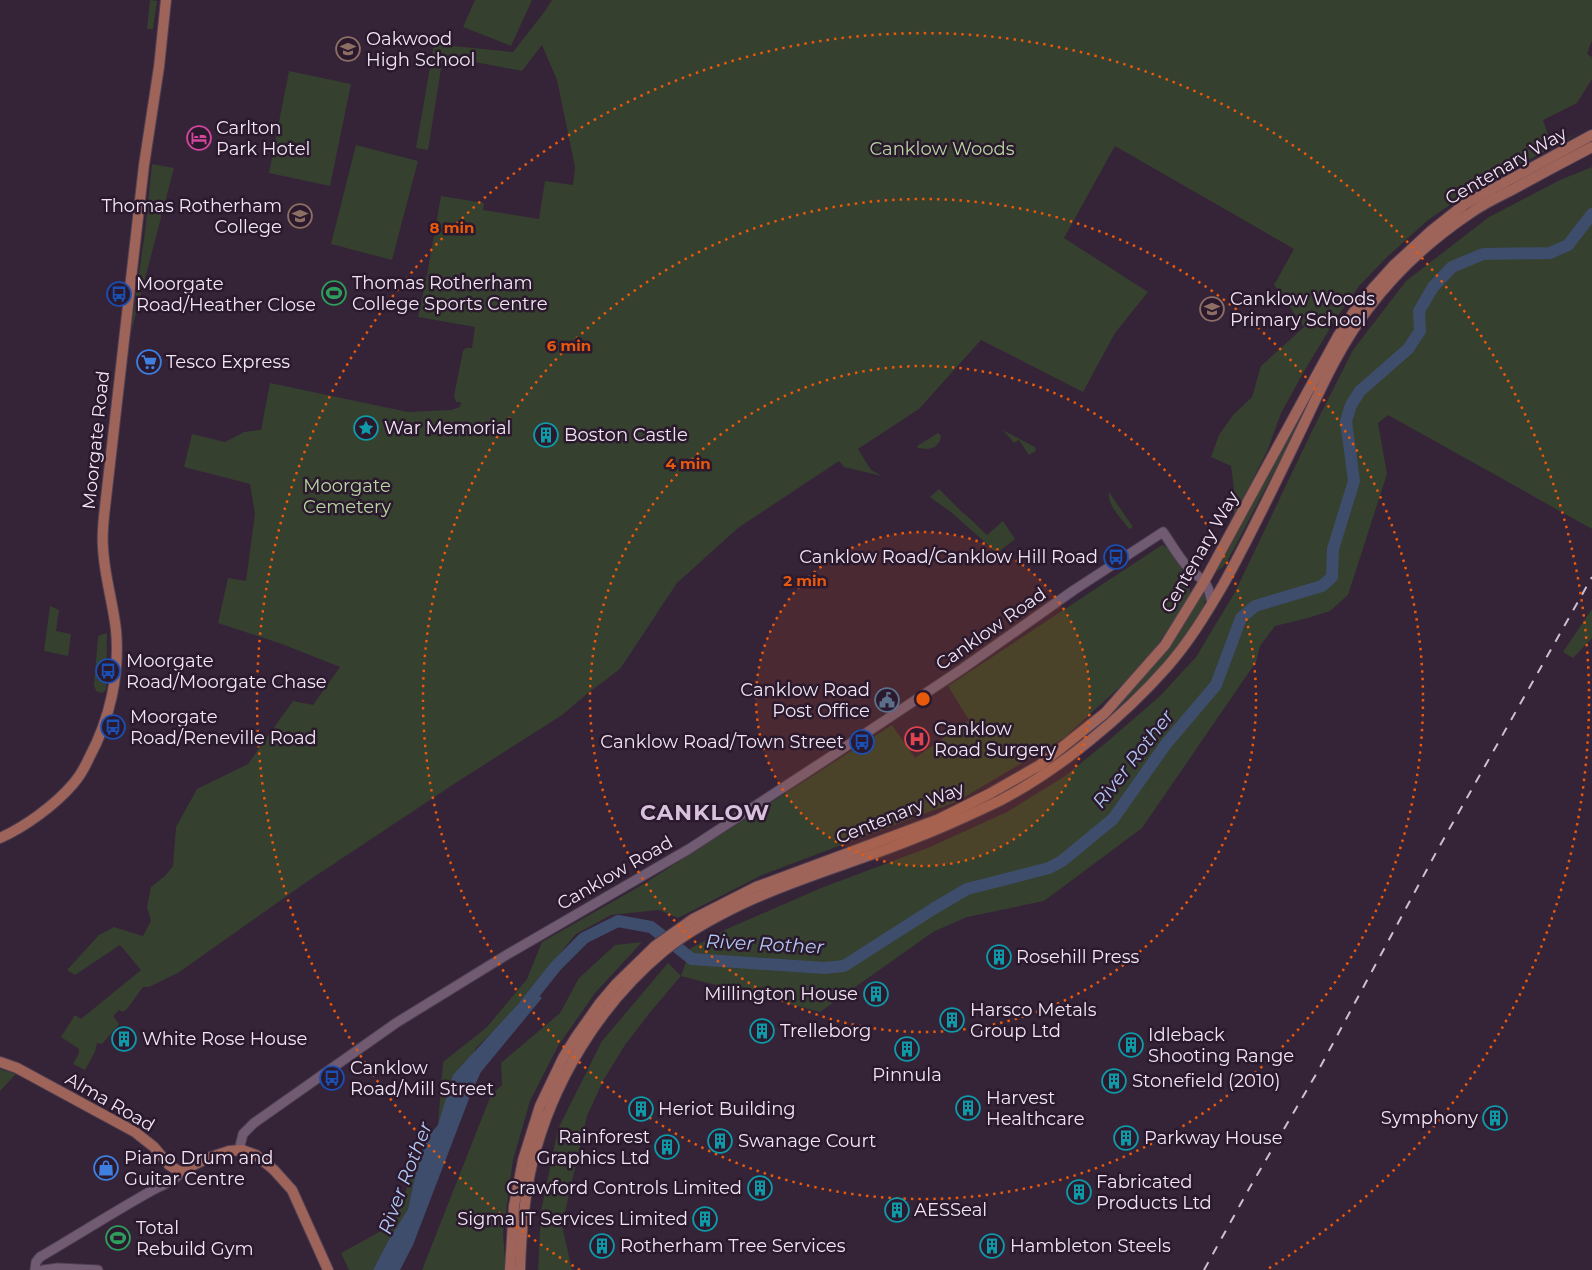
<svg xmlns="http://www.w3.org/2000/svg" width="1592" height="1270" viewBox="0 0 1592 1270" font-family="Montserrat,sans-serif">
<style>
.green{fill:#35402e}
.water{fill:#3e4d6b}
.lines{fill:none;stroke-linecap:round;stroke-linejoin:round}
.river{stroke:#3e4d6b;stroke-width:12}
.secondary-casing{stroke:#4f4052;stroke-width:11}
.primary-casing{stroke:#4f4052;stroke-width:12}
.secondary{stroke:#705b73;stroke-width:9}
.primary{stroke:#9e6359;stroke-width:10}
.rail{stroke:#ccbfce;stroke-width:2;stroke-dasharray:9 9;stroke-linecap:butt}
.ring{fill:none;stroke:#e8590c;stroke-width:2.5;stroke-dasharray:2.5 5}
.labels{text-anchor:middle;dominant-baseline:central;stroke-width:5;stroke-linejoin:round;paint-order:stroke}
.poi-label{font-size:18px;fill:#f1e5f3;stroke:#2b192e;text-anchor:start}
.park-label{font-size:18px;fill:#b6d8a0;stroke:#2b192e}
.street-label{font-size:18px;fill:#f1e5f3;stroke:#2b192e}
.water-label{font-size:19px;font-style:italic;fill:#b2c9f5;stroke:#2b192e}
.district-label{font-size:22px;font-weight:bold;letter-spacing:1px;fill:#d8c1dc;stroke:#2b192e}
.centre{fill:#e8590c;stroke:#2b192e;stroke-width:2.5}
.ring-label{font-size:15px;text-anchor:middle;font-weight:bold;fill:#e8590c;stroke:#2b192e;stroke-width:5;stroke-linejoin:round;paint-order:stroke}
</style>
<rect width="100%" height="100%" fill="#352338"/>
<!-- green -->
<g class="green">
<polygon points="150,0 157,1 153,29 147,29"/>
<polygon points="475,0 532,0 511,46 463,27"/>
<polygon points="552,0 1592,0 1592,40 1587,54 1592,57 1592,79 1577,103 1543,120 1549,137 1553,143 1562,142 1578,132 1562,144 1551,148 1475,188 1428,220 1387,257 1359,286 1337,317 1306,368 1281,413 1268,449 1234,517 1234,489 1231,466 1211,457 1219,435 1233,415 1252,397 1261,366 1304,327 1274,285 1294,249 1115,146 1064,238 1148,292 1115,333 1083,392 981,340 919,409 858,449 871,470 882,476 844,467 839,461 738,528 677,583 620,669 587,694 562,715 454,784 308,881 178,973 149,987 143,987 127,1009 123,1012 119,1010 113,1016 119,1024 102,1044 97,1043 95,1052 85,1070 73,1064 79,1053 79,1049 61,1037 75,1015 81,1019 141,970 120,945 75,975 67,970 99,935 114,927 143,936 151,921 147,907 151,887 165,876 173,866 176,827 197,789 248,764 293,701 313,705 340,667 282,644 218,623 228,578 246,581 255,514 250,484 184,467 192,434 225,442 244,432 261,430 270,383 408,412 451,410 460,407 461,402 456,402 454,396 463,351 466,348 472,348 475,327 418,317 427,275 441,196 484,203 483,210 539,219 545,181 573,185 575,167 557,80 542,45 522,71 443,56 428,150 416,148 434,44 513,52 545,11"/>
<polygon points="289,71 351,84 330,186 269,173"/>
<polygon points="356,145 418,161 392,260 331,244"/>
<polygon points="152,164 174,168 130,336 145,232"/>
<polygon points="1592,167 1592,529 1388,415 1378,423 1387,474 1348,595 1330,611 1308,618 1275,626 1260,646 1256,662 1142,828 1044,901 967,917 933,932 820,1012 681,976 652,1010 625,1045 604,1079 587,1116 562,1225 572,1270 538,1270 541,1211 558,1129 602,1041 668,963 681,976 691,948 729,928 821,888 930,847 1007,812 1065,776 1108,741 1160,696 1196,657 1235,592 1312,431 1353,350 1406,281 1489,217 1560,180"/>
<polygon points="1300,416 1302,417 1297,428 1228,560 1223,567 1216,572"/>
<polygon points="1003,430 1035,447 1036,451 1029,455 1019,440 1014,443"/>
<polygon points="938,433 941,436 940,441 935,447 928,449 918,448 917,446"/>
<polygon points="939,489 963,513 965,514 987,535 1003,521 1015,539 997,553 952,513 930,497"/>
<path d="M1109 492 1133 527 1129 529C1122 519 1106 504 1109 492Z"/>
<polygon points="1162,545 1168,548 1185,574 1190,585 1190,597 1158,644 1133,675 1064,738 958,801 762,875 678,918 659,910 611,915 576,934 505,1020 476,1048 438,1125 443,1062 487,1027 527,979 542,942 642,885 892,725 915,758 969,720 948,686"/>
<path d="M1203 594 1206 596C1204 609 1199 616 1192 627 1169 663 1136 691 1105 720 1141 680 1176 640 1203 594Z"/>
<polygon points="50,606 59,610 56,631 71,634 68,656 44,651"/>
<polygon points="1592,609 1592,638 1573,658 1563,652"/>
<polygon points="107,633 106,690 102,693 96,691 94,685 98,637 100,635"/>
<polygon points="642,942 595,993 558,1046 530,1101 513,1160 503,1233 505,1261 505,1270 422,1270 491,1095 502,1085 501,1063 560,1013 579,978 615,945"/>
<polygon points="0,1069 16,1074 0,1091"/>
<polygon points="428,1136 416,1172 408,1209 387,1243 373,1270 349,1270 341,1253 392,1225"/>
</g>
<!-- water -->
<polygon class="water" points="531,990 542,998 481,1072 472,1091 413,1245 400,1270 373,1270 387,1243 408,1209 416,1172 428,1136 438,1125 453,1075"/>
<g class="lines">
<!-- river -->
<polyline class="river" points="525,1005 556,966 584,938 618,921 651,927 692,959 824,968 844,966 933,909 967,889 1049,868 1062,861 1113,819 1166,744 1216,685 1241,618 1255,606 1322,586 1332,577 1333,549 1354,481 1346,421 1351,405 1360,391 1408,349 1420,331 1419,311 1433,287 1452,267 1483,254 1550,253 1568,245 1592,214"/>
<!-- secondary casing -->
<g class="secondary-casing">
<g id="secondary">
<path d="M239 1150 243 1134 254 1123 396 1023 508 954 689 849 827 759 962 669 1074 590 1163 532C1170 542 1177 554 1185 564 1201 583 1207 574 1212 604"/>
<path d="M35 1270 36 1262 40 1257C78 1235 115 1211 153 1190 163 1184 176 1182 181 1171"/>
<polyline points="43,1270 58,1268 98,1270"/>
</g>
</g>
<!-- primary casing -->
<g class="primary-casing">
<g id="primary">
<path d="M0 838C25 827 55 805 73 784 80 776 85 767 89 758 110 719 120 674 116 630 113 602 104 575 103 547 102 537 103 527 104 516L144 165 159 67 166 0"/>
<polyline points="0,1062 17,1068 135,1132 154,1147 169,1165 177,1170 181,1171 208,1158 229,1151 242,1150 256,1155 274,1170 292,1190 328,1270"/>
<polyline points="510,1270 514,1206 518,1186 523,1160 540,1106 563,1058 576,1037 600,1003 616,984 655,946 693,919 756,887 937,820 991,793 1040,765 1105,713 1165,645 1205,580 1338,336 1353,313 1374,287 1393,266 1431,231 1465,204 1592,135"/>
<path d="M520 1270C521 1234 524 1199 532 1164 552 1082 599 1005 664 951 687 932 715 917 742 904 799 877 860 861 918 837 946 826 974 813 1001 800 1060 769 1123 717 1167 667 1189 642 1206 614 1223 585 1252 533 1278 478 1304 424 1323 384 1341 344 1368 309 1395 273 1432 239 1469 214 1483 204 1498 197 1512 190 1539 175 1565 161 1592 147"/>
</g>
</g>
<!-- secondary -->
<use href="#secondary" class="secondary"/>
<!-- primary -->
<use href="#primary" class="primary"/>
<!-- rail -->
<polyline class="rail" points="1204,1270 1250,1187 1318,1071 1438,849 1592,577"/>
</g>
<!-- distance rings -->
<circle cx="923" cy="699" r="167" fill="#e8590c" fill-opacity=".12"/>
<g class="ring">
<circle cx="923" cy="699" r="167"/>
<circle cx="923" cy="699" r="333"/>
<circle cx="923" cy="699" r="500"/>
<path d="M580 1270A666 666 0 1 1 1266 1270"/>
</g>
<!-- icons -->
<defs>
<g id="school-ring" transform="scale(1.25)"><circle r="9.5" fill="#2b192e" stroke="#8d6e63" stroke-width="1.5"/><path d="M0-5L7-2L0 1L-7-2ZM-4 1L0 2.5L4 1V4Q0 6-4 4Z" fill="#8d6e63"/></g>
<g id="hotel-ring" transform="scale(1.25)"><circle r="9.5" fill="#2b192e" stroke="#d1479c" stroke-width="1.5"/><path d="M-6-4.5h1.5V1H6V5H4.5V3h-9V5H-6ZM-4 0a1.8 1.8 0 1 1 3.6 0ZM.5 0V-2.5h3Q6-2.5 6 0Z" fill="#d1479c"/></g>
<g id="university-ring" transform="scale(1.25)"><circle r="9.5" fill="#2b192e" stroke="#8d6e63" stroke-width="1.5"/><path d="M0-5L7-2L0 1L-7-2ZM-4 1L0 2.5L4 1V4Q0 6-4 4Z" fill="#8d6e63"/></g>
<g id="stadium-ring" transform="scale(1.25)"><circle r="9.5" fill="#2b192e" stroke="#2e9e5b" stroke-width="1.5"/><path d="M0-5a6.5 5 0 1 0 0 10a6.5 5 0 1 0 0-10ZM-3.5-1.8h7v3.6h-7Z" fill="#2e9e5b"/></g>
<g id="bus-ring" transform="scale(1.25)"><circle r="9.5" fill="#2b192e" stroke="#1a4fb4" stroke-width="1.5"/><path d="M-5-6H5V4H4V6H2V4H-2V6H-4V4H-5ZM-3.5-4V0h7V-4ZM-3.5 1.2v1.5H-2V1.2ZM2 1.2v1.5H3.5V1.2Z" fill="#1a4fb4"/></g>
<g id="supermarket-ring" transform="scale(1.25)"><circle r="9.5" fill="#2b192e" stroke="#3f7fe0" stroke-width="1.5"/><path d="M-6-5.5h2.5l.6 2H6L4.5 2H-2.5L-4.4-4H-6ZM-1.5 3.2a1.3 1.3 0 1 0 .1 0ZM3 3.2a1.3 1.3 0 1 0 .1 0Z" fill="#3f7fe0"/></g>
<g id="sight-ring" transform="scale(1.25)"><circle r="9.5" fill="#2b192e" stroke="#0f9aa8" stroke-width="1.5"/><path d="M0-6L1.8-2.2L6-1.7L2.9 1.2L3.7 5.4L0 3.3L-3.7 5.4L-2.9 1.2L-6-1.7L-1.8-2.2Z" fill="#0f9aa8"/></g>
<g id="building-ring" transform="scale(1.25)"><circle r="9.5" fill="#2b192e" stroke="#0f9aa8" stroke-width="1.5"/><path d="M-4-6H4V6H1V3H-1V6H-4ZM-2.5-4.3h1.7v1.8h-1.7ZM.8-4.3h1.7v1.8H.8ZM-2.5-1h1.7V.8h-1.7ZM.8-1h1.7V.8H.8Z" fill="#0f9aa8"/></g>
<g id="civic-ring" transform="scale(1.25)"><circle r="9.5" fill="#2b192e" stroke="#5c6f8a" stroke-width="1.5"/><path d="M-.6-6.5H3V-4.5H.6V-3L4-1V1h2V6H-6V1h2V-1L-.6-3ZM-1.2 2.5V6h2.4V2.5Z" fill="#5c6f8a"/></g>
<g id="hospital-ring" transform="scale(1.25)"><circle r="9.5" fill="#2b192e" stroke="#e0444e" stroke-width="1.5"/><path d="M-5-5h3v3.5h4V-5h3V5h-3V1.5h-4V5h-3Z" fill="#e0444e"/></g>
<g id="shop-ring" transform="scale(1.25)"><circle r="9.5" fill="#2b192e" stroke="#3f7fe0" stroke-width="1.5"/><path d="M-5-2.5h2.3a2.7 3.5 0 0 1 5.4 0H5L5.5 6h-11ZM-1.5-2.5h3a1.5 2.3 0 0 0-3 0Z" fill="#3f7fe0"/></g>
</defs>
<g fill-rule="evenodd">
<use href="#school-ring" x="348" y="49"/>
<use href="#hotel-ring" x="199" y="138"/>
<use href="#university-ring" x="300" y="216"/>
<use href="#stadium-ring" x="334" y="293"/>
<use href="#bus-ring" x="119" y="294"/>
<use href="#school-ring" x="1212" y="309"/>
<use href="#supermarket-ring" x="149" y="362"/>
<use href="#sight-ring" x="366" y="428"/>
<use href="#building-ring" x="546" y="435"/>
<use href="#bus-ring" x="1116" y="557"/>
<use href="#bus-ring" x="108" y="671"/>
<use href="#civic-ring" x="887" y="700"/>
<use href="#bus-ring" x="113" y="727"/>
<use href="#hospital-ring" x="917" y="739"/>
<use href="#bus-ring" x="862" y="742"/>
<use href="#building-ring" x="999" y="957"/>
<use href="#building-ring" x="876" y="994"/>
<use href="#building-ring" x="952" y="1020"/>
<use href="#building-ring" x="762" y="1031"/>
<use href="#building-ring" x="124" y="1039"/>
<use href="#building-ring" x="1131" y="1045"/>
<use href="#building-ring" x="907" y="1049"/>
<use href="#bus-ring" x="332" y="1078"/>
<use href="#building-ring" x="1114" y="1081"/>
<use href="#building-ring" x="968" y="1108"/>
<use href="#building-ring" x="641" y="1109"/>
<use href="#building-ring" x="1495" y="1118"/>
<use href="#building-ring" x="1126" y="1138"/>
<use href="#building-ring" x="720" y="1141"/>
<use href="#building-ring" x="667" y="1147"/>
<use href="#shop-ring" x="106" y="1168"/>
<use href="#building-ring" x="760" y="1188"/>
<use href="#building-ring" x="1079" y="1192"/>
<use href="#building-ring" x="897" y="1210"/>
<use href="#building-ring" x="705" y="1219"/>
<use href="#stadium-ring" x="118" y="1238"/>
<use href="#building-ring" x="602" y="1246"/>
<use href="#building-ring" x="992" y="1246"/>
</g>
<g class="labels">
<!-- poi labels -->
<g class="poi-label">
<text x="366" y="39">Oakwood<tspan x="366" dy="21">High School</tspan></text>
<text x="216" y="128">Carlton<tspan x="216" dy="21">Park Hotel</tspan></text>
<text x="282" y="206" text-anchor="end">Thomas Rotherham<tspan x="282" dy="21">College</tspan></text>
<text x="352" y="283">Thomas Rotherham<tspan x="352" dy="21">College Sports Centre</tspan></text>
<text x="136" y="284">Moorgate<tspan x="136" dy="21">Road/Heather Close</tspan></text>
<text x="1230" y="299">Canklow Woods<tspan x="1230" dy="21">Primary School</tspan></text>
<text x="166" y="362">Tesco Express</text>
<text x="384" y="428">War Memorial</text>
<text x="564" y="435">Boston Castle</text>
<text x="1098" y="557" text-anchor="end">Canklow Road/Canklow Hill Road</text>
<text x="126" y="661">Moorgate<tspan x="126" dy="21">Road/Moorgate Chase</tspan></text>
<text x="870" y="690" text-anchor="end">Canklow Road<tspan x="870" dy="21">Post Office</tspan></text>
<text x="130" y="717">Moorgate<tspan x="130" dy="21">Road/Reneville Road</tspan></text>
<text x="934" y="729">Canklow<tspan x="934" dy="21">Road Surgery</tspan></text>
<text x="844" y="742" text-anchor="end">Canklow Road/Town Street</text>
<text x="1016" y="957">Rosehill Press</text>
<text x="858" y="994" text-anchor="end">Millington House</text>
<text x="970" y="1010">Harsco Metals<tspan x="970" dy="21">Group Ltd</tspan></text>
<text x="780" y="1031">Trelleborg</text>
<text x="1148" y="1035">Idleback<tspan x="1148" dy="21">Shooting Range</tspan></text>
<text x="142" y="1039">White Rose House</text>
<text x="350" y="1068">Canklow<tspan x="350" dy="21">Road/Mill Street</tspan></text>
<text x="907" y="1075" text-anchor="middle">Pinnula</text>
<text x="1132" y="1081">Stonefield (2010)</text>
<text x="986" y="1098">Harvest<tspan x="986" dy="21">Healthcare</tspan></text>
<text x="658" y="1109">Heriot Building</text>
<text x="1478" y="1118" text-anchor="end">Symphony</text>
<text x="650" y="1137" text-anchor="end">Rainforest<tspan x="650" dy="21">Graphics Ltd</tspan></text>
<text x="1144" y="1138">Parkway House</text>
<text x="738" y="1141">Swanage Court</text>
<text x="124" y="1158">Piano Drum and<tspan x="124" dy="21">Guitar Centre</tspan></text>
<text x="1096" y="1182">Fabricated<tspan x="1096" dy="21">Products Ltd</tspan></text>
<text x="742" y="1188" text-anchor="end">Crawford Controls Limited</text>
<text x="914" y="1210">AESSeal</text>
<text x="688" y="1219" text-anchor="end">Sigma IT Services Limited</text>
<text x="136" y="1228">Total<tspan x="136" dy="21">Rebuild Gym</tspan></text>
<text x="620" y="1246">Rotherham Tree Services</text>
<text x="1010" y="1246">Hambleton Steels</text>
</g>
<!-- park labels -->
<g class="park-label">
<text x="942" y="149">Canklow Woods</text>
<text x="347" y="486">Moorgate<tspan x="347" dy="21">Cemetery</tspan></text>
</g>
<!-- street labels -->
<g class="street-label">
<text transform="translate(1506 166) rotate(-30)">Centenary Way</text>
<text transform="translate(96 440) rotate(-84)">Moorgate Road</text>
<text transform="translate(1200 552) rotate(-60)">Centenary Way</text>
<text transform="translate(991 629) rotate(-35)">Canklow Road</text>
<text transform="translate(900 813) rotate(-22)">Centenary Way</text>
<text transform="translate(615 873) rotate(-30)">Canklow Road</text>
<text transform="translate(110 1102) rotate(30)">Alma Road</text>
</g>
<!-- water labels -->
<g class="water-label">
<text transform="translate(1133 759) rotate(-52)">River Rother</text>
<text transform="translate(765 944) rotate(3)">River Rother</text>
<text transform="translate(405 1178) rotate(-69)">River Rother</text>
</g>
<!-- district labels -->
<g class="district-label">
<text x="705" y="812">CANKLOW</text>
</g>
</g>
<circle cx="923" cy="699" r="8" class="centre"/>
<g class="ring-label">
<text x="452" y="233">8 min</text>
<text x="569" y="351">6 min</text>
<text x="688" y="469">4 min</text>
<text x="805" y="586">2 min</text>
</g>
</svg>
